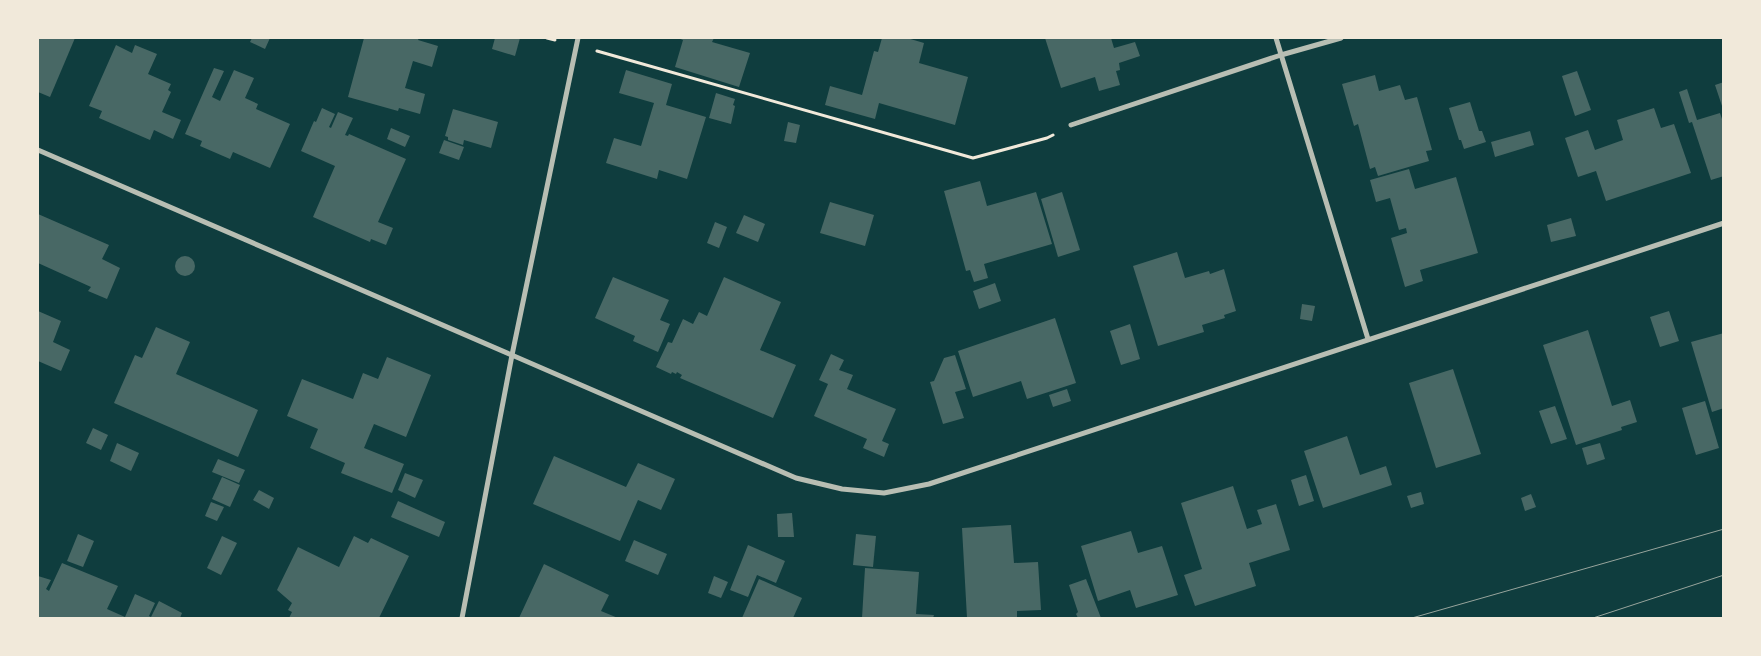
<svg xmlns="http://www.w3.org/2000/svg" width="1761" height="656" viewBox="0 0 1761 656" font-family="'Fira Sans',sans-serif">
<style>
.building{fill:#486865}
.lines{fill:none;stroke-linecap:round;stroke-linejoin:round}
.path{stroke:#f1e9da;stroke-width:3}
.minor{stroke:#b8beb3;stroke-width:5}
.tram{stroke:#97a49c;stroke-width:1}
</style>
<rect width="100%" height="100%" fill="#0f3d3e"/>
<!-- building -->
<g class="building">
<polygon points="38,38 75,38 50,97 38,92"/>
<polygon points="252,38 270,38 265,49 250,42"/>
<polygon points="364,38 419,38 418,40 438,46 432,67 413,61 405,88 425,94 420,114 399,108 398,111 348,97"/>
<polygon points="495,38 520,38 515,56 492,49"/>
<polygon points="678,38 714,38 712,42 750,53 739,87 675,67 683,40"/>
<polygon points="882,38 907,38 924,43 919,63 968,77 955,125 879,103 875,119 825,105 830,86 862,95 874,51 878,52"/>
<polygon points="1045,38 1111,38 1114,48 1135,42 1140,56 1119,63 1120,70 1116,71 1120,85 1099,91 1095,77 1061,88"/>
<polygon points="116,45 132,53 135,45 157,54 148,74 171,84 168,90 171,92 162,112 181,120 173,139 154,130 150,140 99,118 102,111 89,106"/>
<polygon points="214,68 224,71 212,97 220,101 234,70 254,78 245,98 258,104 256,109 290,124 270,168 233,152 230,159 200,146 202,141 185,134"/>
<polygon points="626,70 672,84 666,105 706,117 687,179 659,170 657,179 606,163 614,138 641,146 654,103 619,93"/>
<polygon points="1577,71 1591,110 1575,116 1562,76"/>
<polygon points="1375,75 1379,91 1400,85 1405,100 1417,97 1432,150 1426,151 1429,161 1378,176 1375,167 1370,169 1358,124 1354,126 1342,84"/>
<polygon points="1724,82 1724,109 1723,109 1715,85"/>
<polygon points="1687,89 1697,120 1720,113 1724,125 1724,176 1711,180 1692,122 1689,123 1679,92"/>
<polygon points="716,93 735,99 733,105 735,106 731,124 709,118"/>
<polygon points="1470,102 1479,131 1482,131 1486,142 1464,149 1461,140 1459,140 1449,108"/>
<polygon points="322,108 335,114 329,127 331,128 338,112 353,118 345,135 348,136 349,134 406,159 378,222 393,228 386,245 371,239 370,242 313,217 335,166 301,151 314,121 316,122"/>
<polygon points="1654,108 1661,128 1674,124 1691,173 1606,201 1596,171 1578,177 1565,138 1588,130 1595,150 1623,140 1617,120"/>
<polygon points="453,109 498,122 491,148 464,140 463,145 448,140 448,137 445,136"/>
<polygon points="788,122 800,125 796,143 784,141"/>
<polygon points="391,128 410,136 405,147 387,139"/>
<polygon points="1530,131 1534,145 1495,157 1491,142"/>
<polygon points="444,140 464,147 459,160 439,153"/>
<polygon points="1409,169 1415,189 1456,177 1478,253 1420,270 1423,281 1405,287 1391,238 1407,233 1406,228 1399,230 1390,198 1376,202 1370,180"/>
<polygon points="980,181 987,206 1036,192 1052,244 984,264 988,278 974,282 970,270 966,271 944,191"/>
<polygon points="1062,192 1080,250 1058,257 1041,199"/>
<polygon points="830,202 874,215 865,246 820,233"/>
<polygon points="38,214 109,245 102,259 120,268 107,299 88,291 91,287 38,263"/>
<polygon points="744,215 765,224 758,242 736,233"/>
<polygon points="1571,218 1576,236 1551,242 1547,225"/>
<polygon points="715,222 727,227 719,248 707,243"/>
<polygon points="1177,252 1185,278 1209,271 1210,274 1224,269 1236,311 1224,315 1225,318 1202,325 1204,332 1158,346 1133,266"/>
<circle cx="185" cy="266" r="10"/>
<polygon points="613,277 669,300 660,320 670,324 658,352 633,341 635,336 595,318"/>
<polygon points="724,277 781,302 760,350 796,365 773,418 680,378 682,375 677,372 676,374 672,372 671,374 656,367 668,342 672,343 683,319 693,324 699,312 707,316"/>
<polygon points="995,283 1001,301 979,309 973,291"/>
<polygon points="1302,304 1315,306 1312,321 1300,319"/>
<polygon points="38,311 61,321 53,342 70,350 61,371 38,361"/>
<polygon points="1669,311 1679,341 1660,347 1650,317"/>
<polygon points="1055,318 1076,383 1027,399 1021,381 973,397 958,351"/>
<polygon points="1130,324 1140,359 1121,365 1110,331"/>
<polygon points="156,327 190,342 176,374 258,410 238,457 114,403 135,355 142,358"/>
<polygon points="1588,330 1612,406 1630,400 1637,422 1621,427 1622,430 1576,445 1543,345"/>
<polygon points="1724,333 1724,408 1712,412 1691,342"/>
<polygon points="831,354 844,360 839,370 853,375 847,389 896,409 882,441 889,444 884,457 863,448 867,439 814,416 828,384 819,380"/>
<polygon points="955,355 966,389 955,392 964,418 943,424 930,382 934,381 944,358"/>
<polygon points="387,357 431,375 406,437 374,424 364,448 404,464 392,493 341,473 345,463 310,448 318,429 287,416 302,379 353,399 363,373 378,379"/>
<polygon points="1453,369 1481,454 1436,468 1409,383"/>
<polygon points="1067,389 1071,401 1053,407 1049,395"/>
<polygon points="1705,401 1719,448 1696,455 1682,408"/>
<polygon points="1555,406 1567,439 1551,444 1539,411"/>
<polygon points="93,428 108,435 101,450 86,443"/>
<polygon points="1347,436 1360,475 1386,466 1392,485 1323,508 1304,451"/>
<polygon points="117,443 139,453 131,471 110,461"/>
<polygon points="1600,443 1605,459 1587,465 1582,448"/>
<polygon points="554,456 626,487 638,463 675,479 661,510 638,500 620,541 533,504"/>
<polygon points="218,459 245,470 239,483 212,472"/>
<polygon points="405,473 423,480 415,498 398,490"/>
<polygon points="1306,475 1314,501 1299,506 1291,480"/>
<polygon points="222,477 240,485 230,507 212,499"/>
<polygon points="1233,486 1247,529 1262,524 1257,510 1276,504 1290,550 1249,563 1256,586 1195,606 1184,575 1202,569 1181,503"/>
<polygon points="259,490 274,498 269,509 253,500"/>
<polygon points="1421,492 1424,504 1411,508 1407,496"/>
<polygon points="1531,494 1536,507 1525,511 1521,498"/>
<polygon points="398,501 445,522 439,537 391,517"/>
<polygon points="211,502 224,507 217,521 205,516"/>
<polygon points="792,513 794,537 778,537 777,514"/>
<polygon points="1011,525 1014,563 1038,562 1041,610 1017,611 1017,618 967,618 962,528"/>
<polygon points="1131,531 1138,553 1162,546 1178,595 1136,608 1130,590 1098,601 1081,546"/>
<polygon points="78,534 94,541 83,567 67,561"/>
<polygon points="856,534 876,536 873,567 853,565"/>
<polygon points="222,536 237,543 221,575 207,568"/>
<polygon points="354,536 368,543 371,538 409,556 379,618 289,618 292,612 288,610 292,603 277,590 298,547 339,567"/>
<polygon points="634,540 667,554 658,575 625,561"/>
<polygon points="748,545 785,561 776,583 757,575 748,597 730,590"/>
<polygon points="62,563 118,586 107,609 125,617 135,594 155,603 149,616 151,617 159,601 182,613 180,618 38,618 38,576 51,580 46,589 49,591"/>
<polygon points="544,564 609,595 601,611 618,618 519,618"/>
<polygon points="865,568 919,572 916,614 934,615 933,618 862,618"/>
<polygon points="714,576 728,582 721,598 708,593"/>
<polygon points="759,579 802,598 793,618 742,618"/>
<polygon points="1086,579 1101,618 1078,618 1076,614 1078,612 1069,585"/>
</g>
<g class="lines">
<!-- path -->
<g class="path">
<polyline points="547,38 555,40"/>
<polyline points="597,51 973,158 1047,138 1053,135"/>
</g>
<!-- minor -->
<g class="minor">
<polyline points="1276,38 1368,339"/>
<polyline points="1071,125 1281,55 1341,38"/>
<polyline points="38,150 796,478 842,489 884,493 929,484 1724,223"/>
<polyline points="462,618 512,355 578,38"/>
</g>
<!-- tram -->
<g class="tram">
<polyline points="1412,618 1724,529"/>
<polyline points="1593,618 1724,575"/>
</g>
</g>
<!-- border -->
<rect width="1761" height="656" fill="none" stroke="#f1e9da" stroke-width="78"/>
</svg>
